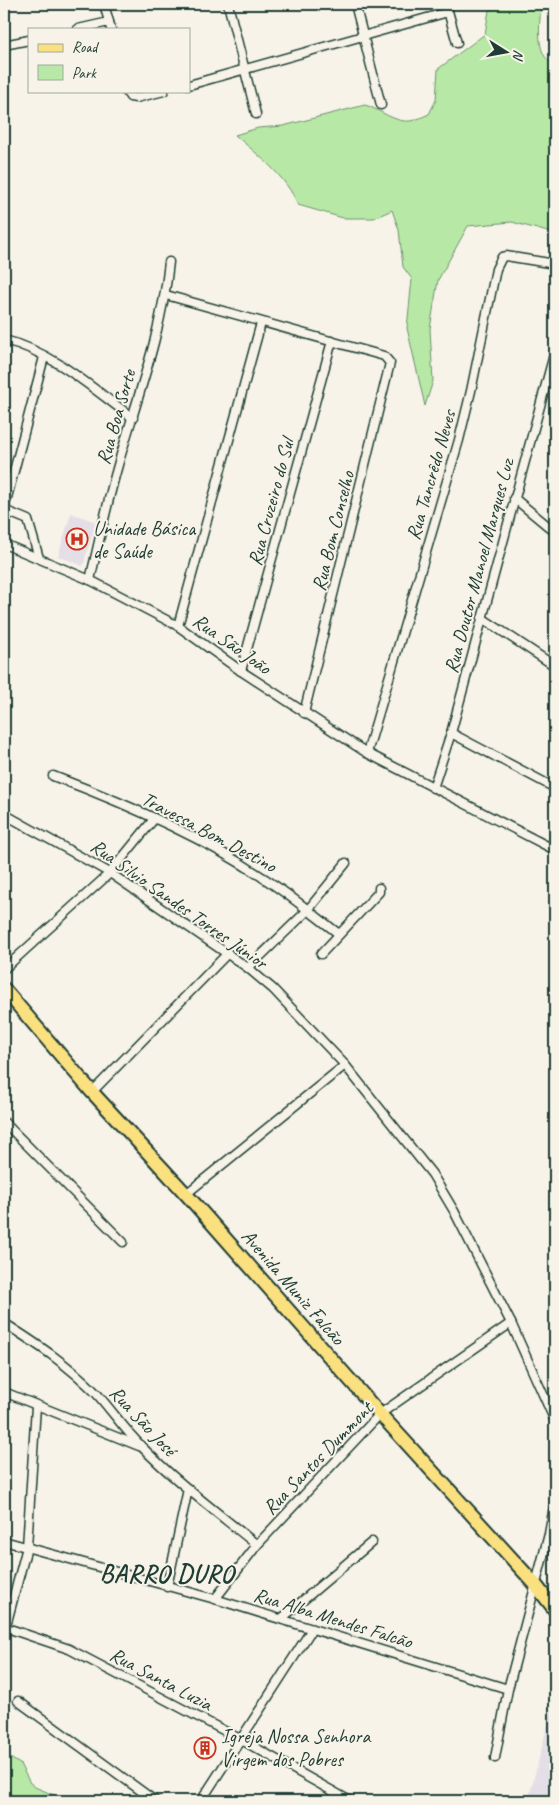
<svg xmlns="http://www.w3.org/2000/svg" width="559" height="1805" viewBox="0 0 559 1805" font-family="Caveat,sans-serif">
<style>
.built{fill:#e4dfe6}
.green{fill:#b8e8a6;stroke:#6c926d}
.lines{fill:none;stroke-linecap:round;stroke-linejoin:round}
.minor-casing{stroke:#1f3d34;stroke-width:11}
.primary-casing{stroke:#1f3d34;stroke-width:16}
.minor{stroke:#f7f3e8;stroke-width:8}
.primary{stroke:#fbe080;stroke-width:12}
.labels{text-anchor:middle;dominant-baseline:central;stroke-width:4;stroke-linejoin:round;paint-order:stroke}
.street-label{font-size:20px;fill:#1f3d34;stroke:#f7f3e8}
.poi-label{font-size:20px;fill:#1f3d34;stroke:#f7f3e8;text-anchor:start}
.district-label{font-size:25px;font-weight:bold;letter-spacing:1px;fill:#1f3d34;stroke:#f7f3e8}
</style>
<rect width="100%" height="100%" fill="#f7f3e8"/>
<filter id="ink" filterUnits="userSpaceOnUse"><feTurbulence type="fractalNoise" baseFrequency=".02" numOctaves="2"/><feDisplacementMap in="SourceGraphic" scale="10" xChannelSelector="R" yChannelSelector="G"/><feConvolveMatrix kernelMatrix="1 2 1 2 8 2 1 2 1" color-interpolation-filters="sRGB"/></filter>
<g filter="url(#ink)">
<!-- built -->
<g class="built">
<polygon points="71,513 96,522 83,566 58,556"/>
<polygon points="555,1696 555,1801 528,1801"/>
</g>
<!-- green -->
<g class="green">
<path d="M499 4H541C540 22 534 58 555 64V234L512 222 468 226 438 280 430 329 433 381 425 406 407 328 412 279 403 267 399 230 392 210 374 218H343L298 205C286 176 258 155 235 135L258 128 283 126 365 105C379 109 395 123 410 121 417 120 424 116 429 114L436 100 438 69 485 34 489 10Z"/>
<polygon points="4,1756 7,1756 20,1764 30,1783 35,1787 68,1801 4,1801"/>
</g>
<g class="lines">
<!-- minor casing -->
<g class="minor-casing">
<g id="minor">
<polyline points="104,4 111,29"/>
<polyline points="228,4 256,114"/>
<polyline points="355,4 381,105"/>
<polyline points="446,4 457,43"/>
<polyline points="78,29 109,22"/>
<polyline points="4,45 29,40"/>
<polyline points="189,85 448,12"/>
<polyline points="126,91 130,97 136,98 164,91"/>
<polyline points="166,295 384,356 390,363 304,713"/>
<path d="M4 340C52 351 93 389 133 418"/>
<polyline points="514,498 555,532"/>
<polyline points="4,509 44,357"/>
<polyline points="4,510 28,520 39,558"/>
<polyline points="4,544 90,580 178,626 241,671 367,753 555,850"/>
<path d="M90 580C99 542 107 503 118 465 137 398 162 332 169 262"/>
<polyline points="482,618 555,666"/>
<polyline points="178,626 261,323"/>
<polyline points="241,671 332,341"/>
<polyline points="451,733 555,788"/>
<polyline points="367,753 459,440 471,391 496,269 502,257 506,256 555,264"/>
<path d="M53 776C122 802 201 836 262 877 289 894 314 915 339 934"/>
<polyline points="433,788 451,733 555,351"/>
<polyline points="4,814 110,873 248,968 273,989 345,1065 432,1174 454,1211 511,1323 555,1421"/>
<polyline points="321,954 379,892 379,888"/>
<polyline points="248,968 308,910 346,863"/>
<polyline points="4,969 110,873 154,819"/>
<polyline points="92,1092 228,953"/>
<polyline points="4,1122 123,1242"/>
<polyline points="186,1194 345,1065"/>
<path d="M4 1323C37 1344 69 1365 97 1394 112 1411 125 1430 141 1446 176 1482 218 1513 257 1545"/>
<polyline points="4,1392 139,1446"/>
<polyline points="4,1541 215,1599 508,1689"/>
<polyline points="167,1587 188,1489"/>
<polyline points="215,1599 257,1545 380,1414 511,1323"/>
<polyline points="281,1619 372,1542"/>
<polyline points="4,1627 69,1649 240,1739 350,1801"/>
<polyline points="4,1633 27,1547 36,1406"/>
<polyline points="18,1701 155,1801"/>
<polyline points="495,1758 508,1689 549,1534 555,1501"/>
<polyline points="201,1801 312,1629"/>
</g>
</g>
<!-- primary casing -->
<g class="primary-casing">
<polyline id="primary" points="4,989 92,1092 186,1194 380,1414 535,1584 555,1610"/>
</g>
<!-- minor -->
<use href="#minor" class="minor"/>
<!-- primary -->
<use href="#primary" class="primary"/>
</g>
</g>
<!-- icons -->
<defs>
<g id="hospital-ring" transform="scale(1.125)"><circle r="9.5" fill="#f7f3e8" stroke="#c8321e" stroke-width="1.5"/><path d="M-5-5h3v3.5h4V-5h3V5h-3V1.5h-4V5h-3Z" fill="#c8321e"/></g>
<g id="building-ring" transform="scale(1.125)"><circle r="9.5" fill="#f7f3e8" stroke="#c8321e" stroke-width="1.5"/><path d="M-4-6H4V6H1V3H-1V6H-4ZM-2.5-4.3h1.7v1.8h-1.7ZM.8-4.3h1.7v1.8H.8ZM-2.5-1h1.7V.8h-1.7ZM.8-1h1.7V.8H.8Z" fill="#c8321e"/></g>
</defs>
<g fill-rule="evenodd">
<use href="#hospital-ring" x="77" y="539"/>
<use href="#building-ring" x="205" y="1748"/>
</g>
<g class="labels">
<!-- street labels -->
<g class="street-label">
<text transform="translate(116 417) rotate(-74)">Rua Boa Sorte</text>
<text transform="translate(431 475) rotate(-74)">Rua Tancrêdo Neves</text>
<text transform="translate(271 502) rotate(-75)">Rua Cruzeiro do Sul</text>
<text transform="translate(333 531) rotate(-76)">Rua Bom Conselho</text>
<text transform="translate(479 566) rotate(-75)">Rua Doutor Manoel Marques Luz</text>
<text transform="translate(232 644) rotate(35)">Rua São João</text>
<text transform="translate(209 832) rotate(28)">Travessa Bom Destino</text>
<text transform="translate(179 904) rotate(35)">Rua Silvio Sandes Torres Júnior</text>
<text transform="translate(293 1287) rotate(49)">Avenida Muniz Falcão</text>
<text transform="translate(143 1421) rotate(47)">Rua São José</text>
<text transform="translate(318 1458) rotate(-46)">Rua Santos Dummont</text>
<text transform="translate(333 1618) rotate(17)">Rua Alba Mendes Falcão</text>
<text transform="translate(161 1679) rotate(28)">Rua Santa Luzia</text>
</g>
<!-- poi labels -->
<g class="poi-label">
<text x="93" y="528">Unidade Básica<tspan x="93" dy="23">de Saúde</tspan></text>
<text x="221" y="1736">Igreja Nossa Senhora<tspan x="221" dy="23">Virgem dos Pobres</tspan></text>
</g>
<!-- district labels -->
<g class="district-label">
<text x="167" y="1574">BARRO DURO</text>
</g>
</g>
<!-- margin -->
<rect width="559" height="1805" fill="none" stroke="#f7f3e8" stroke-width="20"/>
<rect x="10" y="10" width="539" height="1785" fill="none" stroke="#1f3d34" stroke-width="2" filter="url(#ink)"/>
<!-- legend -->
<rect x="28" y="28" width="162" height="65" fill="#f7f3e8" stroke="#a1aaa0"/>
<rect x="38" y="44" width="25" height="8" fill="#fbe080" stroke="#a1aaa0"/>
<text x="72" y="52" font-size="15" fill="#1f3d34">Road</text>
<rect x="38" y="65" width="25" height="15" fill="#b8e8a6" stroke="#a1aaa0"/>
<text x="72" y="78" font-size="15" fill="#1f3d34">Park</text>
<!-- north arrow -->
<g transform="translate(506 52) rotate(101)" stroke="#f7f3e8" stroke-width="4" paint-order="stroke">
<path d="M0-4L9 19L0 12L-9 19Z" fill="#1f3d34"/>
<text y="-8" font-size="14" font-weight="bold" text-anchor="middle" fill="#1f3d34">N</text>
</g>
</svg>
